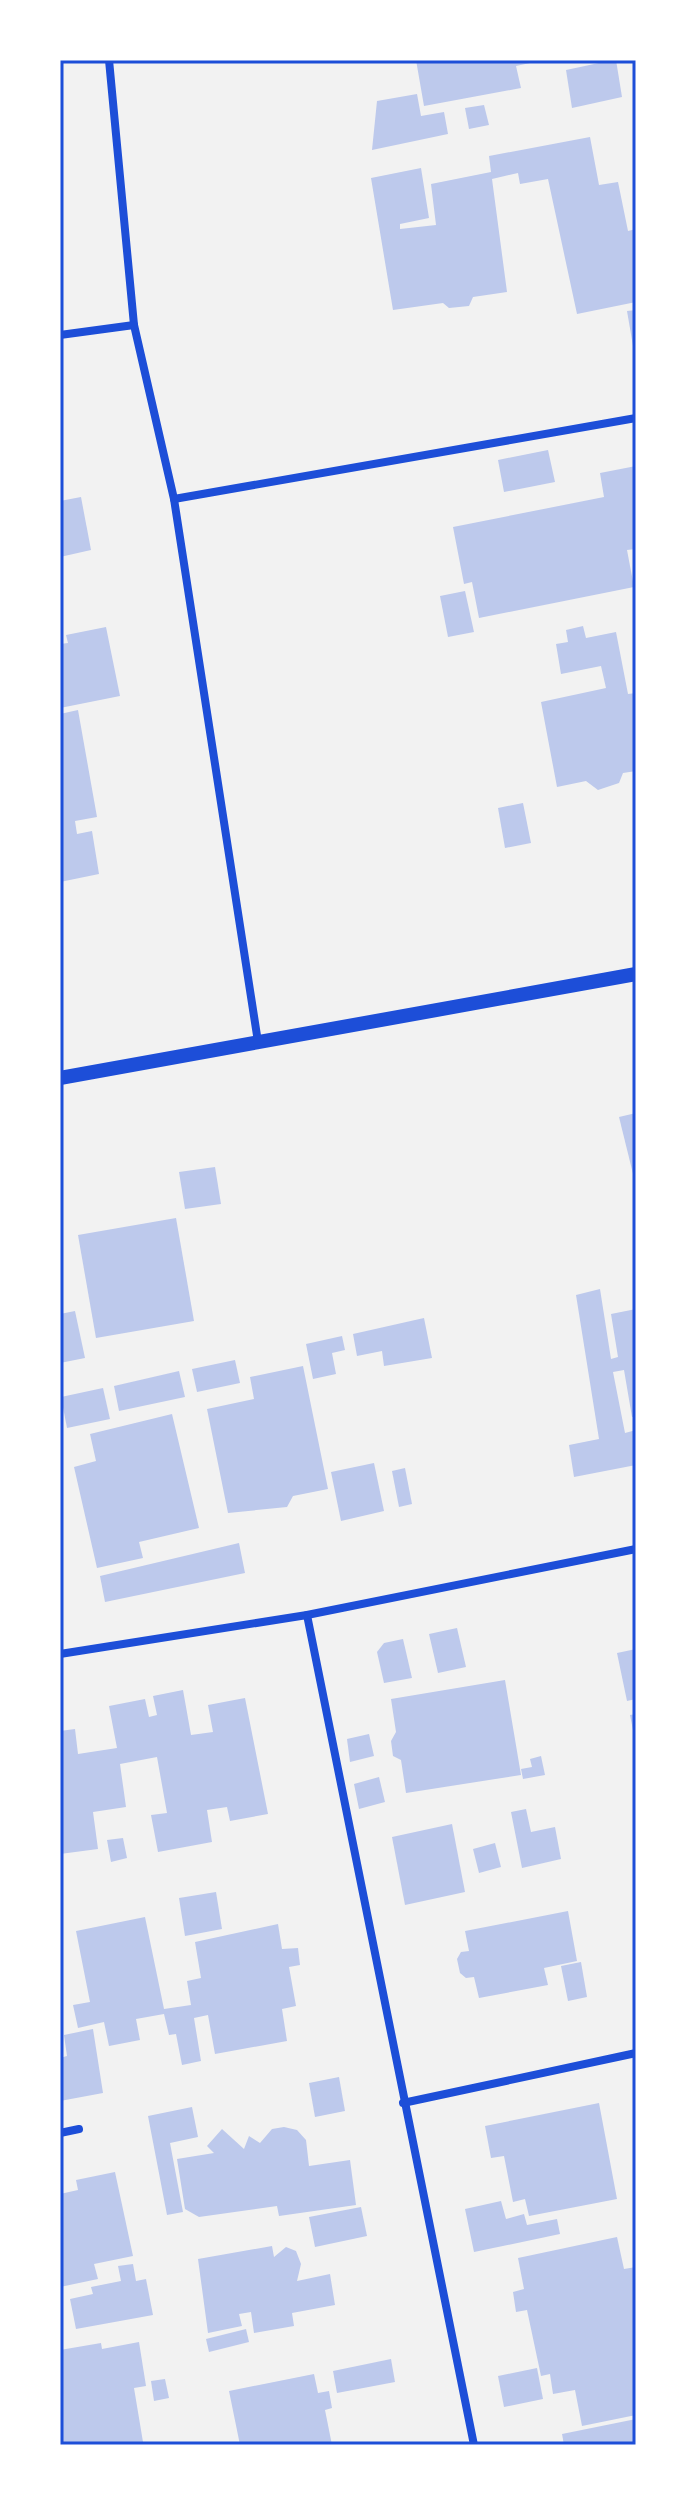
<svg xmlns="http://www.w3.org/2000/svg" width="696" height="2505" viewBox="0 0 696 2505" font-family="'Roboto Condensed',sans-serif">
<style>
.building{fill:#bdc9ec}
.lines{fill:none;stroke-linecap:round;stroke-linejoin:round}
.minor{stroke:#1d4ed8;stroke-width:8}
.tertiary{stroke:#1d4ed8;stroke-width:14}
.neatline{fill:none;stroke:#1d4ed8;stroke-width:3}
</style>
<rect width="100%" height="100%" fill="#f2f2f2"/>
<!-- building -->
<g class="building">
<polygon points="416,60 529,60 530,63 516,66 521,88 424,106"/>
<polygon points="613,60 616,60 622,97 572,108 566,70"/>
<polygon points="417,94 421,116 444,112 448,134 372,150 377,101"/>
<polygon points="484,105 489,125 469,129 465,108"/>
<polygon points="590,137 599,185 618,182 628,231 636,229 636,302 577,314 548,179 520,184 518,173 492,179 507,292 473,297 469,306 449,308 443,303 393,310 371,178 421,168 429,218 400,224 400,229 436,225 431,184 491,172 489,156"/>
<polygon points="636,310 636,346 633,346 627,311"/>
<polygon points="548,450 555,482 504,492 498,460"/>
<polygon points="636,466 636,549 627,550 634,587 479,618 472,582 464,584 453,527 604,497 600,473"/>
<polygon points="81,497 91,550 60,557 60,501"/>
<polygon points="465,591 474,632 448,637 440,596"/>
<polygon points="583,626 586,638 616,632 628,694 636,693 636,771 623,773 619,783 598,790 586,781 557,787 541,702 606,688 601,666 561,674 556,644 568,642 566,630"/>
<polygon points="106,627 120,696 60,708 60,644 68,643 66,635"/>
<polygon points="78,710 97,817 75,821 77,834 92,831 99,874 60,882 60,714"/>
<polygon points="523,803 531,843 505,848 498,808"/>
<polygon points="636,1113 636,1182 635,1182 619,1117"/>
<polygon points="215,1167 221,1204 185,1209 179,1172"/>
<polygon points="176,1218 194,1321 96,1338 78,1235"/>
<polygon points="600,1289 611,1359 618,1357 611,1314 636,1309 636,1416 632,1417 624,1370 613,1372 625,1433 636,1430 636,1465 574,1477 569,1445 599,1439 576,1295"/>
<polygon points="75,1311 85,1358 60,1363 60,1314"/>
<polygon points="424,1318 432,1358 384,1366 382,1351 357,1356 353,1334"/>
<polygon points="342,1336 345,1350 332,1353 336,1374 313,1379 306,1344"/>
<polygon points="235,1360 240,1383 197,1392 192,1369"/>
<polygon points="303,1366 328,1489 293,1496 287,1507 228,1513 207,1409 254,1399 250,1377"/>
<polygon points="179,1371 185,1397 119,1411 114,1386"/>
<polygon points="103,1388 110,1419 67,1428 61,1397"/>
<polygon points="172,1414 199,1528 139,1542 143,1558 97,1568 74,1467 96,1461 90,1434"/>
<polygon points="374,1463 384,1511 341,1521 331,1472"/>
<polygon points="405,1468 412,1504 399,1507 392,1471"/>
<polygon points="239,1543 245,1573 105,1602 100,1576"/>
<polygon points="457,1628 466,1667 438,1673 429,1634"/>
<polygon points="403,1639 412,1678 384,1683 377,1652 384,1643"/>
<polygon points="636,1649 636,1699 627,1701 617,1653"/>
<polygon points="505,1680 521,1775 406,1793 401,1760 393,1756 391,1741 396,1732 391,1699"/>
<polygon points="183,1690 191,1735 213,1732 208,1705 245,1698 268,1814 230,1821 227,1807 207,1810 212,1842 158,1852 151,1815 167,1813 157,1757 120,1764 126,1807 93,1812 98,1849 60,1854 60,1731 75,1729 78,1754 117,1748 109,1706 145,1699 149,1717 157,1715 153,1696"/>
<polygon points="636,1714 636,1740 635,1740 630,1715"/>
<polygon points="369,1734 374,1756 350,1762 347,1739"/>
<polygon points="541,1756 545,1775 523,1779 521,1769 532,1767 530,1759"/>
<polygon points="379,1777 385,1802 359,1809 354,1784"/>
<polygon points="526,1809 531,1832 555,1827 561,1859 522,1868 511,1812"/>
<polygon points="452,1824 465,1892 405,1905 392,1837"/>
<polygon points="123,1838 127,1858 111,1862 107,1840"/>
<polygon points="495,1843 501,1867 479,1873 473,1849"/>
<polygon points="216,1892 222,1929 185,1936 179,1898"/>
<polygon points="568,1911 577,1961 544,1968 548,1985 479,1998 474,1977 466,1978 460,1973 457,1959 461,1952 469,1951 465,1931"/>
<polygon points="145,1917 164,2009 191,2005 187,1981 201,1978 195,1942 278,1924 282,1949 298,1948 300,1965 289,1967 296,2006 282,2009 287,2041 215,2054 208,2015 194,2018 201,2061 182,2065 176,2034 169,2035 164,2014 136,2019 140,2040 109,2046 104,2022 78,2028 73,2005 90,2002 76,1931"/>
<polygon points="581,1962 587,1997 568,2001 561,1966"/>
<polygon points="93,2029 103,2093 60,2101 60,2058 67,2056 64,2035"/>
<polygon points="339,2077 345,2111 315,2117 309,2083"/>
<polygon points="599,2103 617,2199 529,2216 525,2199 513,2202 504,2156 491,2158 485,2126"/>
<polygon points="192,2107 198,2137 170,2143 183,2212 167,2215 148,2116"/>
<polygon points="284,2127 297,2130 306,2140 309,2166 350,2160 356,2205 279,2216 277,2206 199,2217 185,2209 177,2159 214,2153 207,2146 222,2129 244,2149 249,2136 260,2143 272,2129"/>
<polygon points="115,2172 133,2256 94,2264 98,2279 60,2287 60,2194 78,2190 76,2180"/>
<polygon points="501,2201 506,2219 524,2214 527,2225 557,2219 560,2234 474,2252 465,2209"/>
<polygon points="361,2207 367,2236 315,2247 309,2217"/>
<polygon points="617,2237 624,2269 636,2267 636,2415 582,2426 575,2390 553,2394 550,2374 541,2376 527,2310 516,2312 513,2292 524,2289 518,2258"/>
<polygon points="272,2246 274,2257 286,2247 296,2251 301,2264 297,2281 330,2274 335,2305 292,2313 294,2326 254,2333 251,2312 239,2314 242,2326 208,2333 198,2259"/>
<polygon points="133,2264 136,2281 146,2279 153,2315 76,2329 70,2299 93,2294 91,2287 121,2281 118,2266"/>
<polygon points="246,2329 249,2342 209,2352 206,2339"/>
<polygon points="139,2342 146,2386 134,2388 143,2442 60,2445 60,2350 101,2343 102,2349"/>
<polygon points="391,2359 395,2382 337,2393 333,2371"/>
<polygon points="537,2368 543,2399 504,2407 498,2376"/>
<polygon points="314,2374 318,2393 329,2391 332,2408 325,2410 332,2445 240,2445 229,2391"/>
<polygon points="165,2379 169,2398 154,2401 151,2381"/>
<polygon points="636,2419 636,2445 564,2445 562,2434"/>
</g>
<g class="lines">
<!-- minor -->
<g class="minor">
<polyline points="109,60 134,325"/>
<polyline points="60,335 134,325 174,499 258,1042"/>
<polyline points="174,499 636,418"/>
<polyline points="307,1615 474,2445"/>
<polyline points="60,1654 307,1615 636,1549"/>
<polyline points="403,2103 636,2053"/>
<polyline points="60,2133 79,2129"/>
</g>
<!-- tertiary -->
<polyline class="tertiary" points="60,1078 636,974"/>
</g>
<!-- border -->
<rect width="696" height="2505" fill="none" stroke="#ffffff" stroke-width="124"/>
<rect x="62" y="62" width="572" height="2381" class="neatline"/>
</svg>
